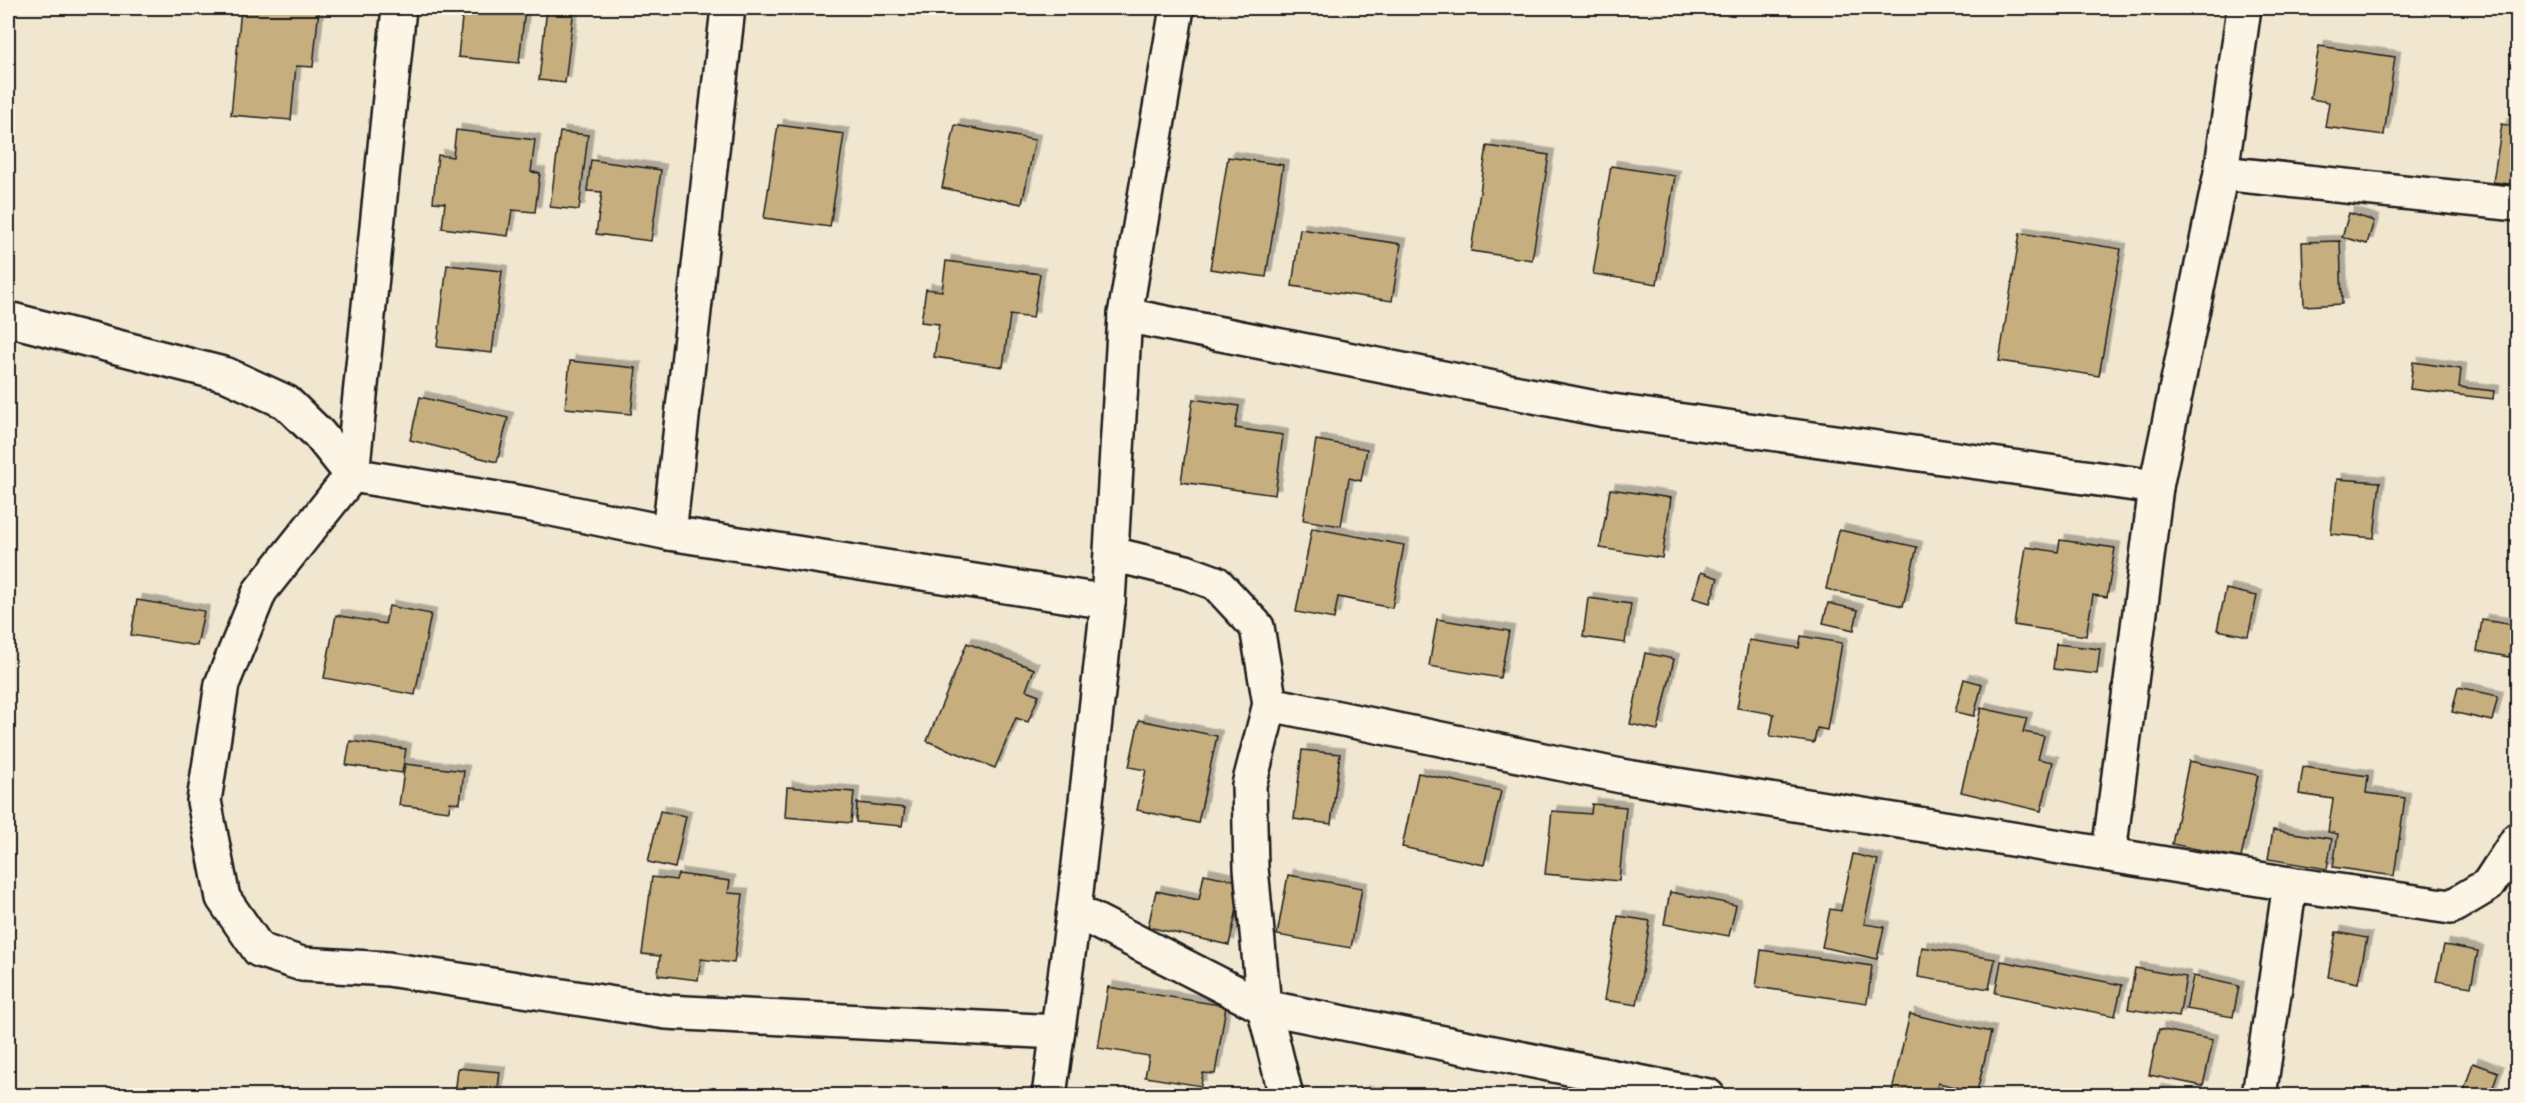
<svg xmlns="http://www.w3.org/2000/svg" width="2525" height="1103" viewBox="0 0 2525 1103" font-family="'Patrick Hand',sans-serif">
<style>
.building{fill:#c6ae7e;stroke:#1c1c1c;stroke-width:1.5;filter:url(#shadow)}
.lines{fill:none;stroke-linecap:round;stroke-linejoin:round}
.minor-casing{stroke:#1c1c1c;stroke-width:38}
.minor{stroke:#fcf5e5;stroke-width:33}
</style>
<defs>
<filter id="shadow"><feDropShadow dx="5.5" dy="-5.5" stdDeviation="0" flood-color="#0004"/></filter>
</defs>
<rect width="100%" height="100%" fill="#f1e7d0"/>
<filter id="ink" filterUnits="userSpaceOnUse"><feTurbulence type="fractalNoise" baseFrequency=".0167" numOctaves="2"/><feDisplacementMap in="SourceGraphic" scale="12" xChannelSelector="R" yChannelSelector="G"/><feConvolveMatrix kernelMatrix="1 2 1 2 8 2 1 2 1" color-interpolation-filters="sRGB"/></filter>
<g filter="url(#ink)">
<!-- building -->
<g class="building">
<polygon points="241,8 319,8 313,67 296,66 291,120 231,115"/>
<polygon points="463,8 525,8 519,63 458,57"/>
<polygon points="547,8 574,8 565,83 539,80"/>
<polygon points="2319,46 2395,57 2384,135 2325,127 2329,102 2310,99"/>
<polygon points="2502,124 2518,127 2518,185 2493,182"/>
<polygon points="778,125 844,134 830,227 764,218"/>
<polygon points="955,125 1035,140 1022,204 942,188"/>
<polygon points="456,130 535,140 531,172 540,173 535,212 512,210 508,236 442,228 445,203 433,202 438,155 453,157"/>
<polygon points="560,132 588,135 579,210 550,207"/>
<polygon points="1487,146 1549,155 1532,260 1471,251"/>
<polygon points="1228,157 1283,165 1266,277 1210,269"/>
<polygon points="591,160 661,170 651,241 596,234 602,192 587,191"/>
<polygon points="1611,166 1675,176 1657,284 1593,274"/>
<polygon points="2349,213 2374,221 2367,244 2342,237"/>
<polygon points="1300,229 1401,244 1392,301 1292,286"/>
<polygon points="2020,233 2121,249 2099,376 1999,361"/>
<polygon points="2340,241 2342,304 2304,306 2302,242"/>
<polygon points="946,261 1040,274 1033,318 1010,315 1003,367 934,357 939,324 921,322 926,289 942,291"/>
<polygon points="447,265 502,271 492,353 437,347"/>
<polygon points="570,361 636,368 631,414 565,408"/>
<polygon points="2413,362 2461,369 2459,387 2494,391 2493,399 2410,389"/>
<polygon points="420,397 508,418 497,462 410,440"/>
<polygon points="1193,399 1239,406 1235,428 1283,435 1275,495 1181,482"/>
<polygon points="1316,440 1367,449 1361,481 1349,478 1341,526 1303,520"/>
<polygon points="2337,479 2380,482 2374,538 2331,534"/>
<polygon points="1610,489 1671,498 1662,558 1600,548"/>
<polygon points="1312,528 1404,545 1392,608 1338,597 1334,619 1296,612"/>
<polygon points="1839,530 1917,547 1903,606 1826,589"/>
<polygon points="2060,540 2115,548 2107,597 2093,595 2086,636 2014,625 2026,547 2058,552"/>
<polygon points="1701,572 1718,578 1710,603 1693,598"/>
<polygon points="2226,589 2257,596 2248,636 2217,630"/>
<polygon points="1588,598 1631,604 1625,643 1583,637"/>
<polygon points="137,600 204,611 197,646 131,635"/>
<polygon points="1828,603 1858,610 1854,630 1823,623"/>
<polygon points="389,606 431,614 415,695 324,678 336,615 385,624"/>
<polygon points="1437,619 1509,631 1500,678 1429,666"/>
<polygon points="2482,620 2515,625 2509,657 2477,651"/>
<polygon points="1801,636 1842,643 1827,730 1817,728 1814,743 1770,736 1774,714 1737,708 1749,640 1799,648"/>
<polygon points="967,643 1034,669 1026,690 1039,695 1028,722 1016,718 995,768 927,741"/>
<polygon points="2056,644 2100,649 2097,674 2053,669"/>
<polygon points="1645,653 1674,659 1658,730 1630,724"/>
<polygon points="1964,679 1982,684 1974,716 1955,712"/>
<polygon points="2458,687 2498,696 2492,721 2452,712"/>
<polygon points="1981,708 2027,718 2023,732 2044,736 2038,759 2053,762 2041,811 1961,792"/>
<polygon points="1139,720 1217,736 1198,823 1137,810 1146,770 1129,767"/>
<polygon points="350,741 406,749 402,773 346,765"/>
<polygon points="1302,750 1340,754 1331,824 1294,819"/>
<polygon points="2189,761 2258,775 2241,858 2172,844"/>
<polygon points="405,764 464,771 460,803 450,802 449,811 399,805"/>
<polygon points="2303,767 2368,776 2366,793 2405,798 2394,876 2333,867 2338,834 2328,832 2333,799 2299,794"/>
<polygon points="1418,773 1501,791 1484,865 1402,847"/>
<polygon points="787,787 854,792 851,823 785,817"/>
<polygon points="857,803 905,808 902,826 856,822"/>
<polygon points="1592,804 1626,807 1619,881 1545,874 1552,811 1591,814"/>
<polygon points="660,811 686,816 675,868 648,862"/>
<polygon points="2273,830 2332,839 2327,869 2268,859"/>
<polygon points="1853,854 1878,860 1864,924 1884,927 1877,959 1822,947 1830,909 1841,911"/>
<polygon points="678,874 730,881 728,893 743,894 734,963 701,959 698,980 658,975 660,956 642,954 652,877 676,880"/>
<polygon points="1204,874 1243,882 1229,945 1148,927 1156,891 1199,900"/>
<polygon points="1288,875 1362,888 1351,948 1277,935"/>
<polygon points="1670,892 1736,905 1729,936 1664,924"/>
<polygon points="1618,916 1650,921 1637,1005 1604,1000"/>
<polygon points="2336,932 2367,938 2358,983 2328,977"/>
<polygon points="2444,945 2478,951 2471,987 2436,981"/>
<polygon points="1922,947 1995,959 1989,989 1918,977"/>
<polygon points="1761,950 1872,966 1867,1003 1756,987"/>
<polygon points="2001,961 2122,985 2115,1016 1995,993"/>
<polygon points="2135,968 2186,977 2179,1017 2128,1009"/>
<polygon points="2193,976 2239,986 2233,1017 2186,1009"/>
<polygon points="1108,987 1226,1006 1215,1074 1203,1073 1201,1086 1145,1077 1149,1056 1098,1048"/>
<polygon points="1910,1014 1991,1032 1977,1092 1938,1083 1935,1096 1891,1095"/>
<polygon points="2159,1029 2213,1040 2203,1086 2149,1075"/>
<polygon points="2518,1047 2518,1079 2512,1078"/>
<polygon points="2473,1063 2498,1072 2490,1096 2462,1096"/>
<polygon points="458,1068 500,1072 497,1096 455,1096"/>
<polygon points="2156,1090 2188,1096 2155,1096"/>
<polygon points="1362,1092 1428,1096 1362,1096"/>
</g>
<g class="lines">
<!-- minor casing -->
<g class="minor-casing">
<g id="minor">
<polyline points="399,8 352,475 260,591 222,684 204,801 223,898 259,950 302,964 388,969 666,1012 1057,1032"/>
<polyline points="2221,173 2518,204"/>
<polyline points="1125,315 1605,410 2156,487"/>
<polyline points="8,319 227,375 286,402 319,434 352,475 528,504 669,533 1108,602"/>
<polyline points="669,533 728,8"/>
<polyline points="1112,554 1186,572 1216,583 1257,627 1270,704 1621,776 2290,884 2451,907 2488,885 2518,839"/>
<polyline points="1270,704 1249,785 1251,868 1264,1007 1286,1096"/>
<polyline points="2109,853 2156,487 2221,173 2244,8"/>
<polyline points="1074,910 1264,1007 1708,1096"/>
<polyline points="1049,1096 1074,910 1108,602 1125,315 1177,8"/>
<polyline points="2259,1096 2290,884"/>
</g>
</g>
<!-- minor -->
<use href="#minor" class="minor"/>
</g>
</g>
<!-- margin -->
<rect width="2525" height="1103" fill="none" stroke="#fcf5e5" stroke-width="30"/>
<rect x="15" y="15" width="2495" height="1073" fill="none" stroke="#1c1c1c" stroke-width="2" filter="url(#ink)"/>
</svg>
